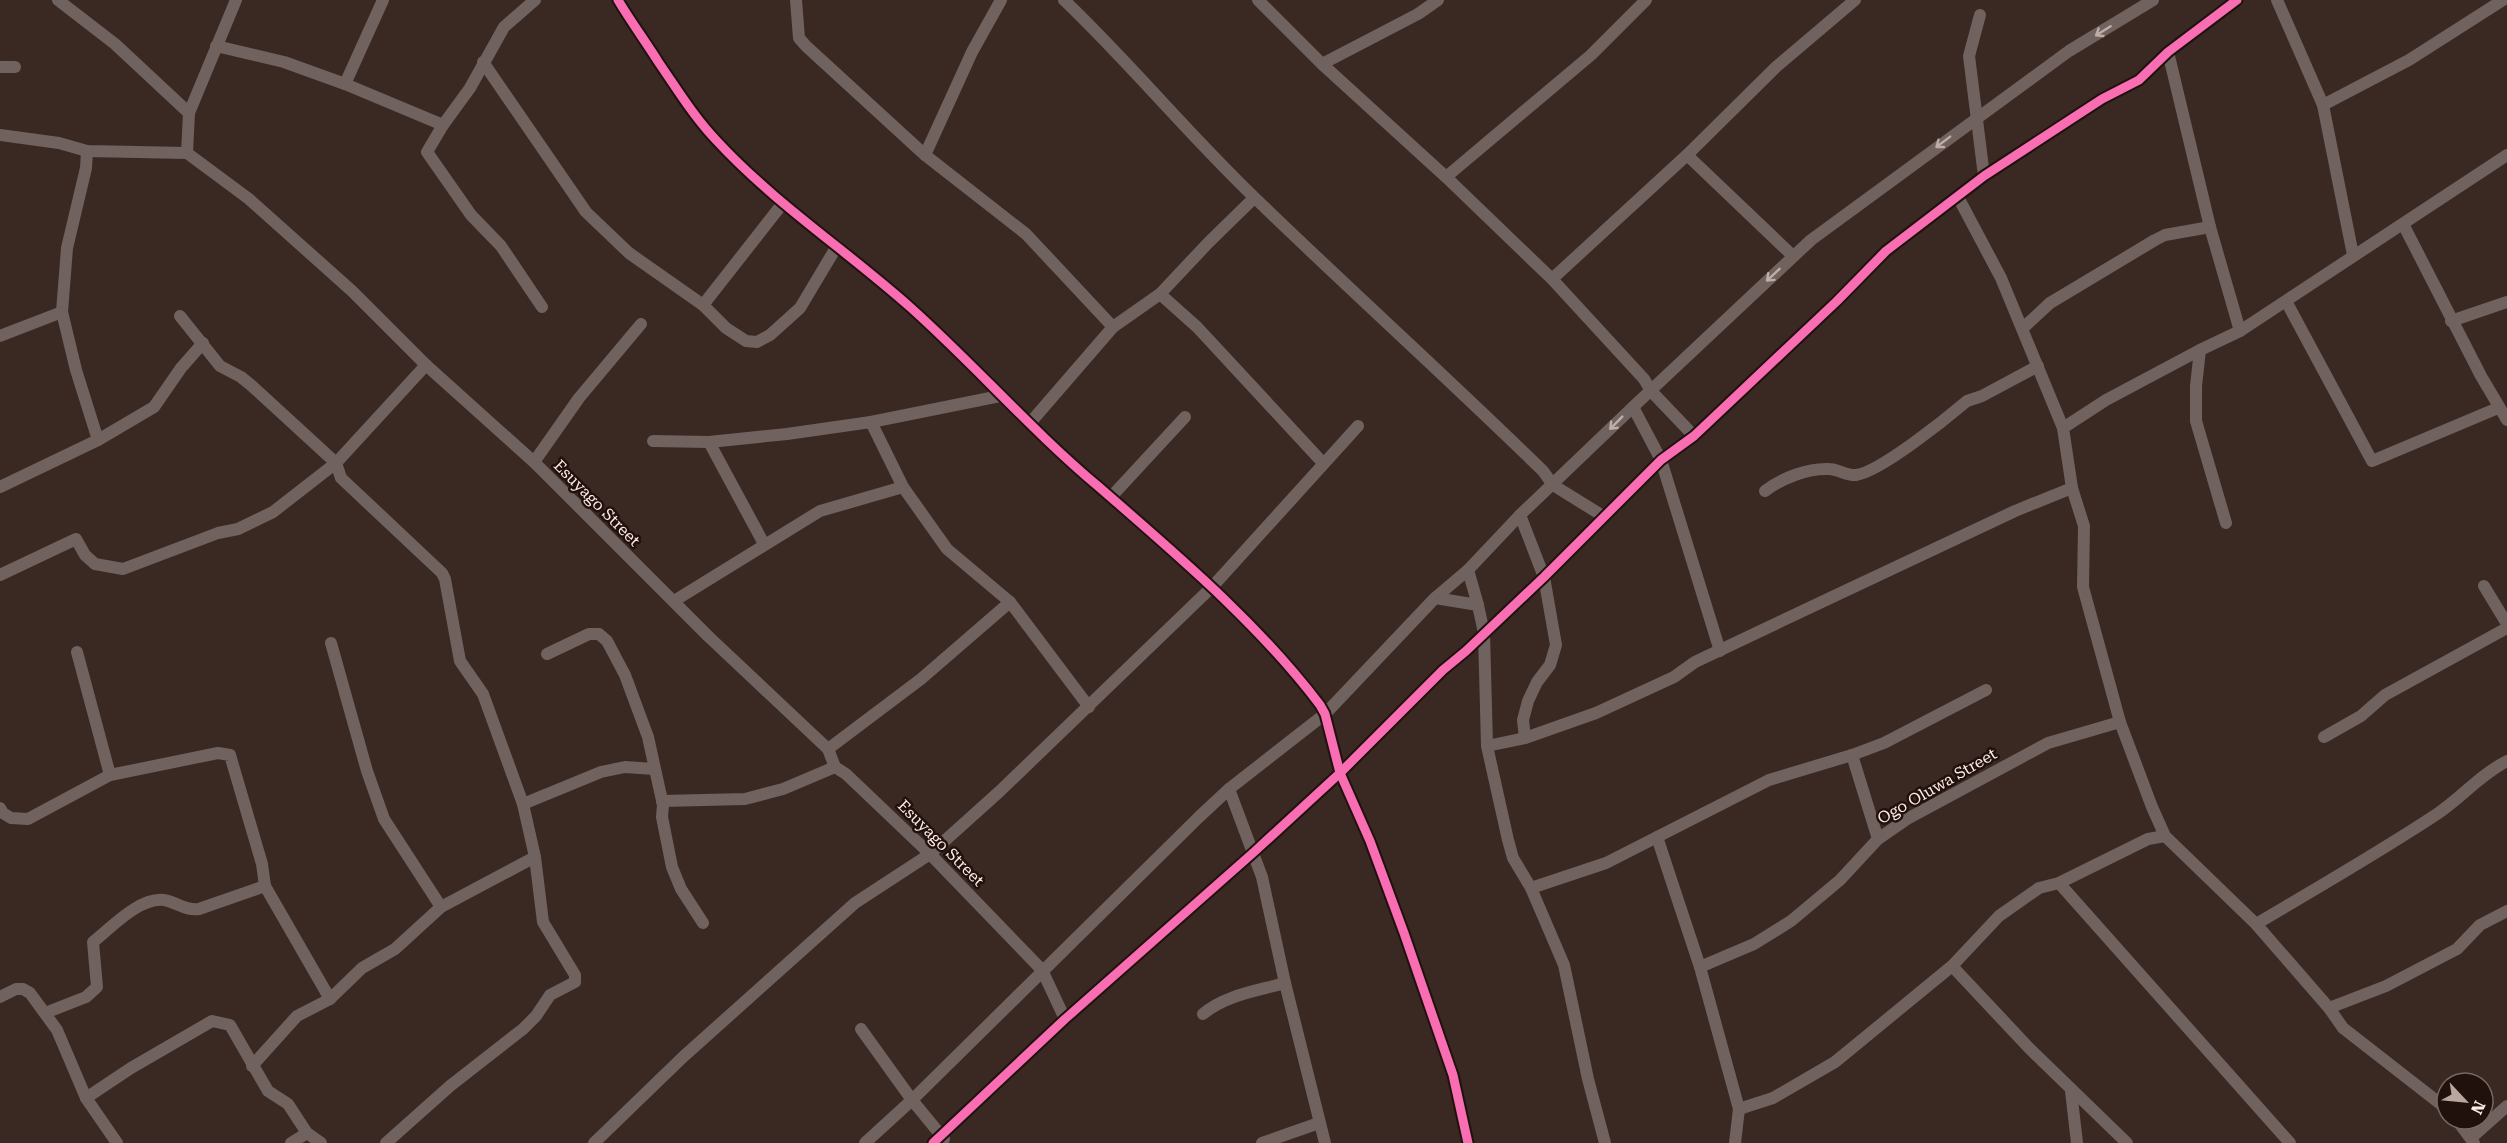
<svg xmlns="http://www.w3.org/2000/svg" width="2507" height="1143" viewBox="0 0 2507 1143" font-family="'Roboto Serif',serif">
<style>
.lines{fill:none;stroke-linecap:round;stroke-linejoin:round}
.minor{stroke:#70625e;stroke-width:12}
.cycleway-casing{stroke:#20110d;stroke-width:13}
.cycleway{stroke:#f96db3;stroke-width:9}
.oneway{stroke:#beada8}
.labels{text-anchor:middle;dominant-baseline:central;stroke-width:5;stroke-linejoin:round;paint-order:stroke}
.street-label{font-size:16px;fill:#fdeae5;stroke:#20110d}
</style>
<rect width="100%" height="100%" fill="#3a2823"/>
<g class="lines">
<!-- minor -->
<g class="minor">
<polyline points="58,0 115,44 189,113"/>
<polyline points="236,0 189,113 187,153 249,199 352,291 426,365 534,462 709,637 828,749 835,767 846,774 930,854 1042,970 1065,1019"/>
<polyline points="535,0 504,27 470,88 443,125 427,152 471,215 501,246 542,307"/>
<path d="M618 0C631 22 646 42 659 63 677 89 694 117 716 140 774 203 846 250 910 307 975 365 1032 431 1099 487 1177 555 1257 622 1320 705L1325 714 1340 773 1370 841 1404 933 1453 1075 1468 1143"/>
<polyline points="796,0 799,38 806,46 925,155 1026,234 1113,327"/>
<path d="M1064 0C1131 64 1189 135 1256 199 1351 291 1449 379 1543 471L1553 485 1603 516"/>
<polyline points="1258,0 1322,64 1446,177 1552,279 1644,379 1651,391 1694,436"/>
<polyline points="2277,0 2323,105 2353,255"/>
<polyline points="1980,15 1969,56 1984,176"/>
<polyline points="216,46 284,62 345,84 443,125"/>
<polyline points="2168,52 2210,227 2240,331"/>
<polyline points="483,62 586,212 629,253 703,305 726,328 746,341 757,342 770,335 800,308 837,246"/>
<polyline points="1322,64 1418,14 1438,0"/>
<polyline points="0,67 15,67"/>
<polyline points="345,84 383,0"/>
<polyline points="2323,105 2409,60 2503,0"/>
<polyline points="0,135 59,143 87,151 187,153"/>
<polyline points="87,151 86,168 67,248 62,312 76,370 98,440"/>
<polyline points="925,155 972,52 1001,0"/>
<polyline points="1687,155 1793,256"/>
<polyline points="1446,177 1591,55 1646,0"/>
<polyline points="1958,197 2001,278 2063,428"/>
<polyline points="2403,224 2481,376 2507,420"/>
<polyline points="1552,279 1687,155 1776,67 1855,0"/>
<polyline points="1160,294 1197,327 1323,463"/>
<polyline points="2286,301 2372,461 2498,408"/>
<polyline points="703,305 783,203"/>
<polyline points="180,316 220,366 241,377 252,386 336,463 341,478 442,573 445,579 460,661 483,694 523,804 535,857 543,922 575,975 575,982 550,995 536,1016 523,1029 450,1086 386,1143"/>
<polyline points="2451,321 2507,302"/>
<polyline points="2023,328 2050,303 2155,240 2165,235 2210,227"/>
<polyline points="0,336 62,312"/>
<polyline points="2200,350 2106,400 2063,428 2072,488 2084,526 2083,587 2120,722 2152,807 2165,836 2256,924 2329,1008 2343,1028 2447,1109"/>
<polyline points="1633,407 1661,460 1720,651"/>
<polyline points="871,422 903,487 947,549 1010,602 1089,707"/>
<polyline points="1030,423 1113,327 1160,294 1208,243 1254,198"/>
<polyline points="653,441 709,442 787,434 871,422 1000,396"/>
<polyline points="709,442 764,544"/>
<polyline points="534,462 579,398 641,324"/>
<polyline points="0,487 98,440 154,407 181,368 203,343"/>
<path d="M1765 491C1782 478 1808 468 1829 469 1838 469 1847 476 1856 475 1880 472 1947 418 1967 401L1982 396 2038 366"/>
<polyline points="1111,497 1185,417"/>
<polyline points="1520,515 1544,577 1556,645 1550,665 1537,682 1528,701 1523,720 1525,738"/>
<polyline points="2226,523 2196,421 2196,386 2200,350 2240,331 2507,155"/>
<polyline points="1468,570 1478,605 1484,633 1487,746 1508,840 1513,858 1531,888 1564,965 1588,1079 1605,1143"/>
<polyline points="0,575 76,539 85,555 95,564 123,569 218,533 238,529 273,512 336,463 426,365"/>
<polyline points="2484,586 2507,624"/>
<polyline points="1435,598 1478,605"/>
<polyline points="674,601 820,511 903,487"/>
<polyline points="331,643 367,771 384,819 441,907"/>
<polyline points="77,652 110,775"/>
<polyline points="547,654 589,634 599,634 607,641 625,675 648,737 663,805 662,817 672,867 681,889 703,923"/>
<polyline points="2324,737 2361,716 2385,695 2507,628"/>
<polyline points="1487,746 1525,738 1596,713 1674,677 1695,662 1828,599 2015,511 2072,488"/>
<polyline points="828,749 921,679 1010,602"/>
<polyline points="1852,755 1878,839"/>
<polyline points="1229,789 1262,877 1285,983 1325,1143"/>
<polyline points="662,801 745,799 783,789 835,767"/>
<polyline points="523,804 601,772 625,767 654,769"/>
<polyline points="0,808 3,813 11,818 28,819 110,775 218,753 230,755 262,864 265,886 330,999"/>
<polyline points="1657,837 1700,967 1739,1109 1735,1143"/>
<polyline points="2059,883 2290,1143"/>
<polyline points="1531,888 1606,863 1769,780 1852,755 1884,743 1986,690"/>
<path d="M2256 924C2317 888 2378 853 2437 814 2462 797 2480 775 2507 761"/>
<polyline points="1952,966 2029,1048 2127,1143"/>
<polyline points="1700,967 1754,944 1791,921 1840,880 1878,839 1907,819 2048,743 2120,722"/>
<polyline points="0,997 16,989 23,989 30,993 57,1030 86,1098 117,1143"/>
<polyline points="2329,1008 2386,986 2457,949 2480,925 2507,911"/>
<path d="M45 1013 86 997 97 987 93 942C111 928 139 897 164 900 177 902 185 911 199 909L265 886"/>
<path d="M1203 1014C1225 995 1257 991 1285 983"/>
<polyline points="861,1029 912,1100 944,1139"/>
<polyline points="252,1066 297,1016 330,999 362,968 395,949 441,907 535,857"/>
<polyline points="2071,1091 2077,1143"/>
<polyline points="86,1098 131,1068 212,1021 230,1025 268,1091 288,1104 307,1133 321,1143"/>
<polyline points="1739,1109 1773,1098 1835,1062 1952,966 1999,916 2039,888 2059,883 2148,839 2165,836"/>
<polyline points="2456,1119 2474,1143"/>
<polyline points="2471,1138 2507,1106"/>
<polyline points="291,1143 307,1133"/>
<polyline points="594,1143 683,1057 855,903 930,854 1000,791 1213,586 1358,426"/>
<polyline points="865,1143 912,1100 1199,817 1229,789 1325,714 1435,598 1468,570 1520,515 1633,407 1811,240 2069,51 2153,0"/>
<polyline points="933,1143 1065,1019 1254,852 1340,773 1443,670 1466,651 1544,577 1661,460 1694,436 1837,301 1886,251 1984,176 2102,99 2139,80 2168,52 2237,0"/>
<polyline points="1262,1143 1319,1123"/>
</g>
<!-- cycleway casing -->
<g class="cycleway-casing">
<g id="cycleway">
<path d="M618 0C631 22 646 42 659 63 677 89 694 117 716 140 774 203 846 250 910 307 975 365 1032 431 1099 487 1177 555 1257 622 1320 705L1325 714 1340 773 1370 841 1404 933 1453 1075 1468 1143"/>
<polyline points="933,1143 1065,1019 1254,852 1340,773 1443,670 1466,651 1544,577 1661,460 1694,436 1837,301 1886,251 1984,176 2102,99 2139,80 2168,52 2237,0"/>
</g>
</g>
<!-- cycleway -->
<use href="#cycleway" class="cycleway"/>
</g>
<!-- one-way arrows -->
<defs><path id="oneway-shaft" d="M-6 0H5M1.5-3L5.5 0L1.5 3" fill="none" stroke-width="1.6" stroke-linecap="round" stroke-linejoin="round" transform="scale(1.5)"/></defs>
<g class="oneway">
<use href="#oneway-shaft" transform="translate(2103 31) rotate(148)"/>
<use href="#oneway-shaft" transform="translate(1943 142) rotate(143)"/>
<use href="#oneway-shaft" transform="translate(1773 275) rotate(137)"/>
<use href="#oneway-shaft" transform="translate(1616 423) rotate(135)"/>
</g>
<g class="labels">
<!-- street labels -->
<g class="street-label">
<text transform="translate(597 503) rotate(45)">Esuyago Street</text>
<text transform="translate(1937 786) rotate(-30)">Ogo Oluwa Street</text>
<text transform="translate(941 843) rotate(45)">Esuyago Street</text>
</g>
</g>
<!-- north arrow -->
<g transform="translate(2465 1101) rotate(116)"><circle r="28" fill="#20110d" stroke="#786863" stroke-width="1.5"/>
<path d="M0-4.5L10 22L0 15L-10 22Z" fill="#b9a6a1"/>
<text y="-9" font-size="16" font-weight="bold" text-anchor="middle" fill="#fdeae5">N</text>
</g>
</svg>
